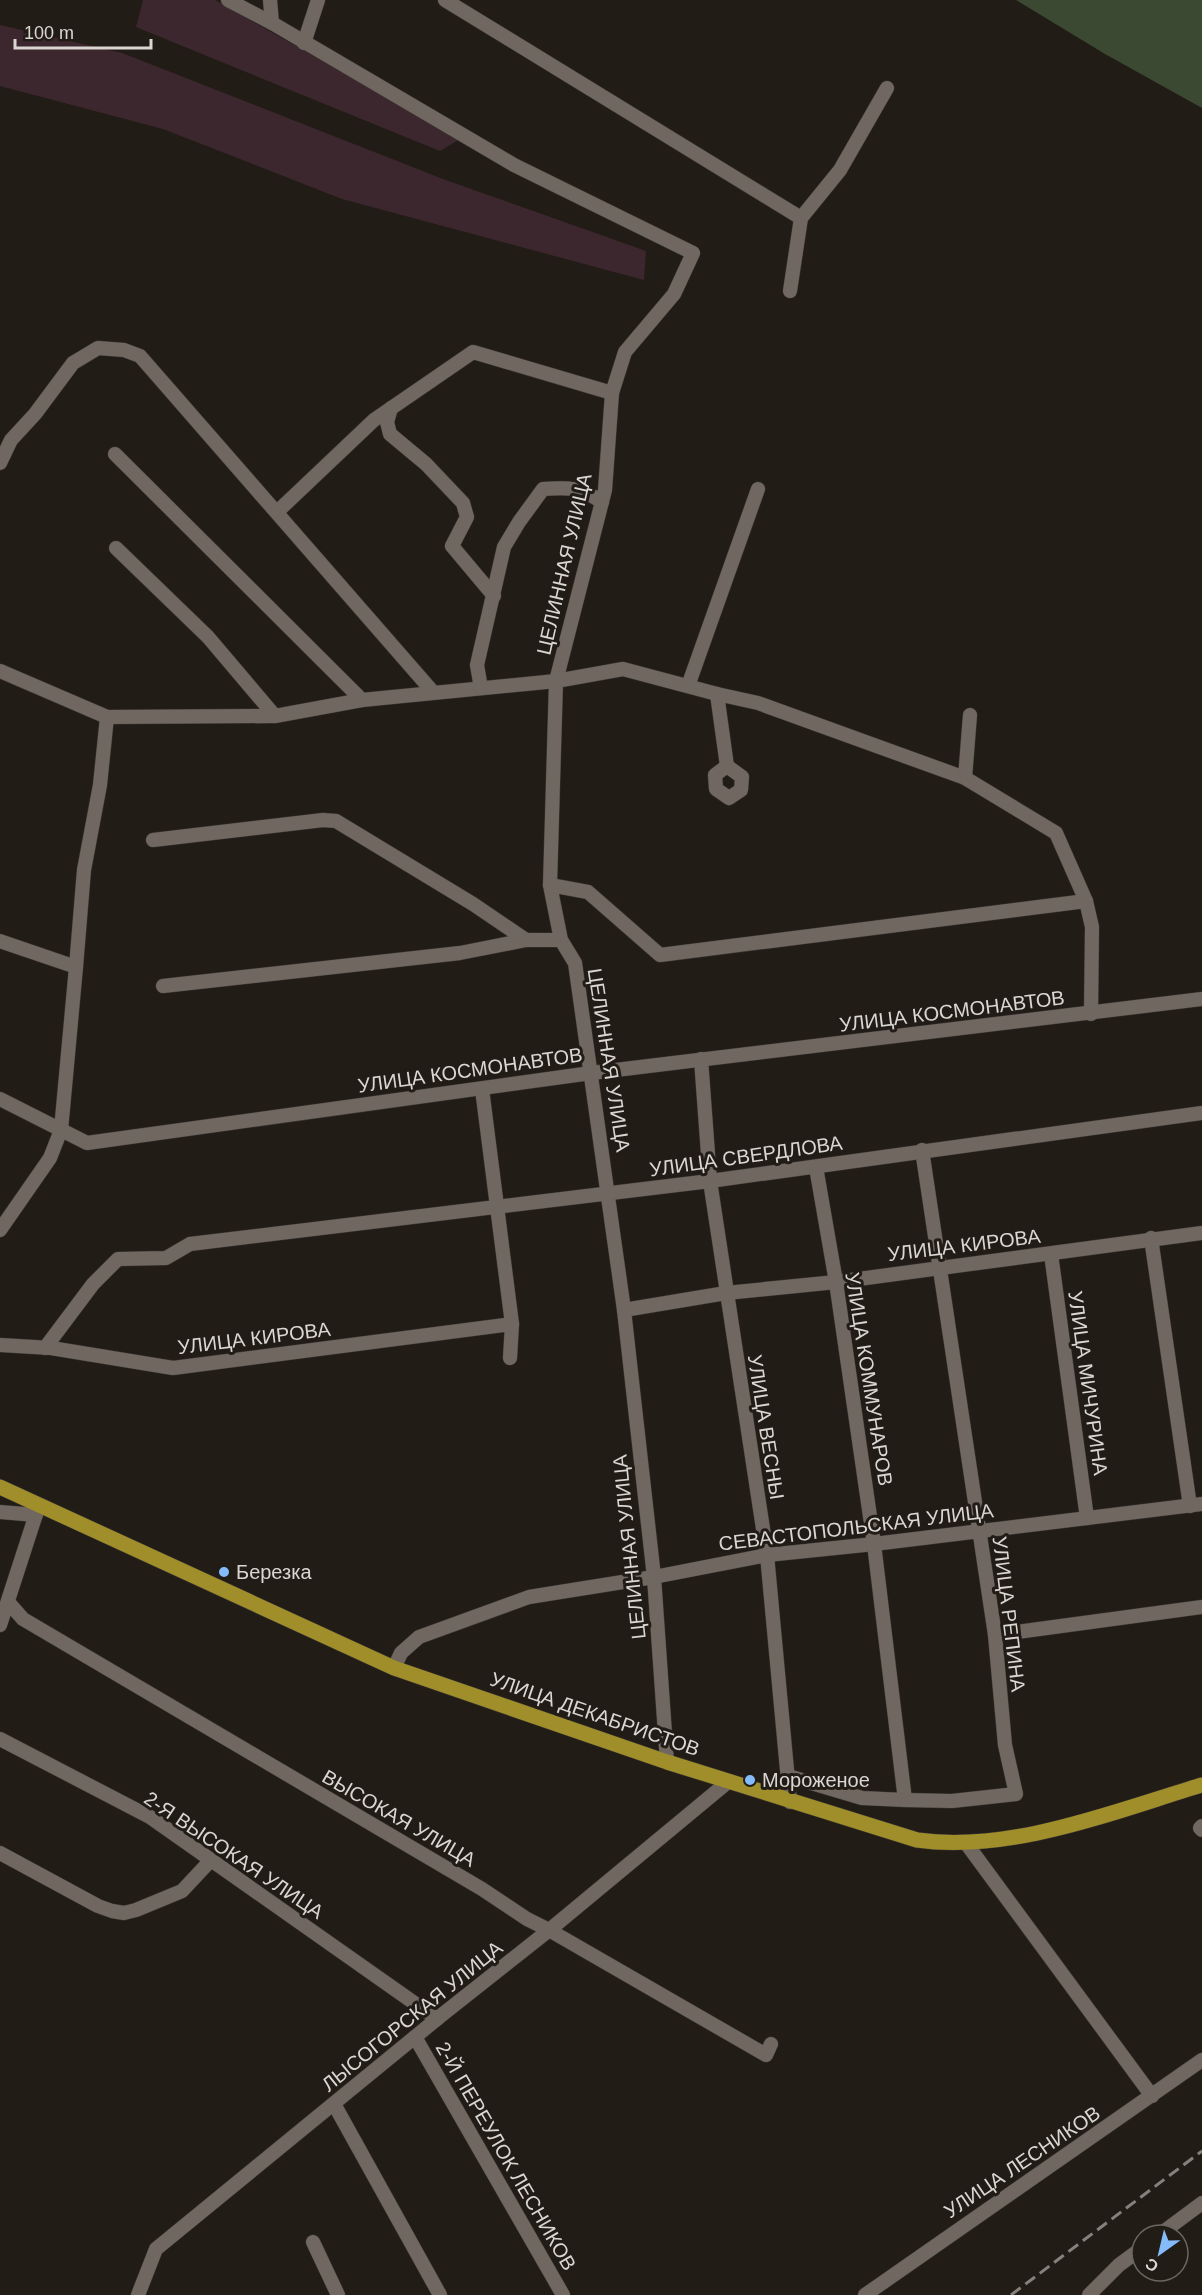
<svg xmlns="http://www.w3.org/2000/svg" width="1202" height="2295" viewBox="0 0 1202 2295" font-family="Arial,sans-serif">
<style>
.green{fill:#3d272f}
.water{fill:#3b4933}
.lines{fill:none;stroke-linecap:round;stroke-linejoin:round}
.minor-casing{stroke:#3d3835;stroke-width:15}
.major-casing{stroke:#3d3835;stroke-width:16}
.minor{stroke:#6f6760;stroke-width:14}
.major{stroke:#9f8e29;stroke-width:15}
.rail{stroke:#86817c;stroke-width:3;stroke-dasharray:12 6;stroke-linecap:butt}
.poi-dot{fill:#84bcfb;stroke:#221c16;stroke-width:2}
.labels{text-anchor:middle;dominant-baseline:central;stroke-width:6;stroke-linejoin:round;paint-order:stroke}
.street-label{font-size:20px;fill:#dad6d2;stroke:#221c16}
.poi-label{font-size:20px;fill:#dad6d2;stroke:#221c16;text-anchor:start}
</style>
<rect width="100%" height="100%" fill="#221c16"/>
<!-- green -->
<g class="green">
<polygon points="143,0 215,0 460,139 440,151 136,27"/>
<polygon points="0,25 122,53 443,179 646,251 644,280 342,199 163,129 0,86"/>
</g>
<!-- water -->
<polygon class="water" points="1016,0 1202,0 1202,108 1105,54"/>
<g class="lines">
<!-- minor casing -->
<g class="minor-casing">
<g id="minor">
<polyline points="228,0 272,23 514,165 693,253 674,294 625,352 612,393 605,490 556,681 550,885 561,940 575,963 624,1310 654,1577 667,1762"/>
<polyline points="270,0 272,23"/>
<polyline points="445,0 801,218"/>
<polyline points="304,43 318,0"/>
<polyline points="790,291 801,218 840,170 887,88"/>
<polyline points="391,408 387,422 390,434 426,464 463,503 467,517 452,546 494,596"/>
<polyline points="115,454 362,700"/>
<polyline points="0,463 11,440 35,414 73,363 98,348 124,350 140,356 433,692"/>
<polyline points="278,511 374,420 473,352 612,393"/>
<polyline points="116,548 208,637 275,716"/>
<polyline points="0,671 107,717 275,716 362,700 556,681 623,669 717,694"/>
<polyline points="688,686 758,489"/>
<path d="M481 688 477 665 504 547 519 522 543 489C568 487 580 487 602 502"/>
<polyline points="727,766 715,775 716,789 729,798 741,790 742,777 727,766 717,694 758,703 965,778 1056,833 1086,901 1092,927 1091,1014"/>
<polyline points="965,778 970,715"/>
<polyline points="153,840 323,820 336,821 473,904 526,940"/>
<polyline points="550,885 588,892 660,955 1086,901"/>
<polyline points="0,941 76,967 61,1130 50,1158 0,1230"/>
<polyline points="76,967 84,870 100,785 107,717"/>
<polyline points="163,986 460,953 526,940 561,940"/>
<polyline points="701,1059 710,1181 767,1555 790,1802"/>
<polyline points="482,1089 512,1324 510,1358"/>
<polyline points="0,1099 87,1143 591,1073 1202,999"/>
<polyline points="1151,1238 1190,1506"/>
<polyline points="1051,1254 1087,1518"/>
<polyline points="624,1310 726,1293 836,1282 1202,1233"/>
<polyline points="0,1345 51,1348 173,1368 512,1324"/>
<polyline points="45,1348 93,1284 118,1259 166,1258 190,1244 710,1181 1202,1113"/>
<polyline points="0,1512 36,1515"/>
<polyline points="8,1602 23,1619 482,1889 527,1919 549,1930 766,2055 771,2044"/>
<polyline points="0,1625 39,1505"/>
<polyline points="995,1635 1202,1607"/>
<polyline points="394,1668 401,1653 419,1637 529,1597 654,1577 767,1555 874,1544 1202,1504"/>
<polyline points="0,1739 150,1817 437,2019"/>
<polyline points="788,1776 862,1798 905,1800 874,1544 836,1282 816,1167"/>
<polyline points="905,1800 952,1801 1016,1794 1005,1745 995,1635 922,1150"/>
<polyline points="1202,1826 1200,1828 1202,1830"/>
<polyline points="966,1843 1152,2096"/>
<polyline points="0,1853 98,1906 112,1911 124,1913 136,1910 182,1891 211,1860"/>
<polyline points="415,2037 563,2295"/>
<polyline points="334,2104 440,2295"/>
<polyline points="1159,2235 1202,2203"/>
<polyline points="313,2242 338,2295"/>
<polyline points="138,2295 156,2249 443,2014 553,1927 729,1781"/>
<polyline points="865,2295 1202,2060"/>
<polyline points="1089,2295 1119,2265 1142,2248"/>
</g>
</g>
<!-- major casing -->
<g class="major-casing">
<path id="major" d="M0 1487 394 1668 667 1762 917 1840C1011 1853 1112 1812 1202 1785"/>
</g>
<!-- minor -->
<use href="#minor" class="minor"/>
<!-- major -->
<use href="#major" class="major"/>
<!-- rail -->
<polyline class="rail" points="1011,2295 1202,2151"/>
</g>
<!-- markers -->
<g class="poi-dot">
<circle cx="224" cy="1572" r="6"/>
<circle cx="750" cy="1780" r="6"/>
</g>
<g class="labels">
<!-- street labels -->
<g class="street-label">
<text transform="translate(564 564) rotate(-77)">ЦЕЛИННАЯ УЛИЦА</text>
<text transform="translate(952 1011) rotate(-7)">УЛИЦА КОСМОНАВТОВ</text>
<text transform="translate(609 1060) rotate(81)">ЦЕЛИННАЯ УЛИЦА</text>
<text transform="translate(470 1070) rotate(-8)">УЛИЦА КОСМОНАВТОВ</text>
<text transform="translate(746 1156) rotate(-8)">УЛИЦА СВЕРДЛОВА</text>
<text transform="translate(964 1245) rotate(-7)">УЛИЦА КИРОВА</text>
<text transform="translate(254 1338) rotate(-7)">УЛИЦА КИРОВА</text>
<text transform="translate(869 1379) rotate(81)">УЛИЦА КОММУНАРОВ</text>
<text transform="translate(1088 1383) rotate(82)">УЛИЦА МИЧУРИНА</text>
<text transform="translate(766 1427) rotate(81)">УЛИЦА ВЕСНЫ</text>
<text transform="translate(856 1527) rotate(-7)">СЕВАСТОПОЛЬСКАЯ УЛИЦА</text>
<text transform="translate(629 1547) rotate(-96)">ЦЕЛИННАЯ УЛИЦА</text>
<text transform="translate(1009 1614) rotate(83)">УЛИЦА РЕПИНА</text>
<text transform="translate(595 1714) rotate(19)">УЛИЦА ДЕКАБРИСТОВ</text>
<text transform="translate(399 1818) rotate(30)">ВЫСОКАЯ УЛИЦА</text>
<text transform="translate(234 1855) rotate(34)">2-Я ВЫСОКАЯ УЛИЦА</text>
<text transform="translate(412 2016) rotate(-39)">ЛЫСОГОРСКАЯ УЛИЦА</text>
<text transform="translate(506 2156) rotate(60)">2-Й ПЕРЕУЛОК ЛЕСНИКОВ</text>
<text transform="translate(1022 2162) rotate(-34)">УЛИЦА ЛЕСНИКОВ</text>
</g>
<!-- poi labels -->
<g class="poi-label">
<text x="236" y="1572">Березка</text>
<text x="762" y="1780">Мороженое</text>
</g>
</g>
<!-- north arrow -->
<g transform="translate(1160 2253) rotate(214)"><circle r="28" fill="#221c16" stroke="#6c6661" stroke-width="1.5"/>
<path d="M0-4.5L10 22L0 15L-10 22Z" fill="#84bcfb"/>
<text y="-9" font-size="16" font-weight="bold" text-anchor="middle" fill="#dad6d2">С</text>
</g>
<!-- scale -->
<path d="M15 39v9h136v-9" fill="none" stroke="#dad6d2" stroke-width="3"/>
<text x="24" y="39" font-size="18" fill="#dad6d2" stroke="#221c16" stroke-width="4.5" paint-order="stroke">100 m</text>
</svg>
